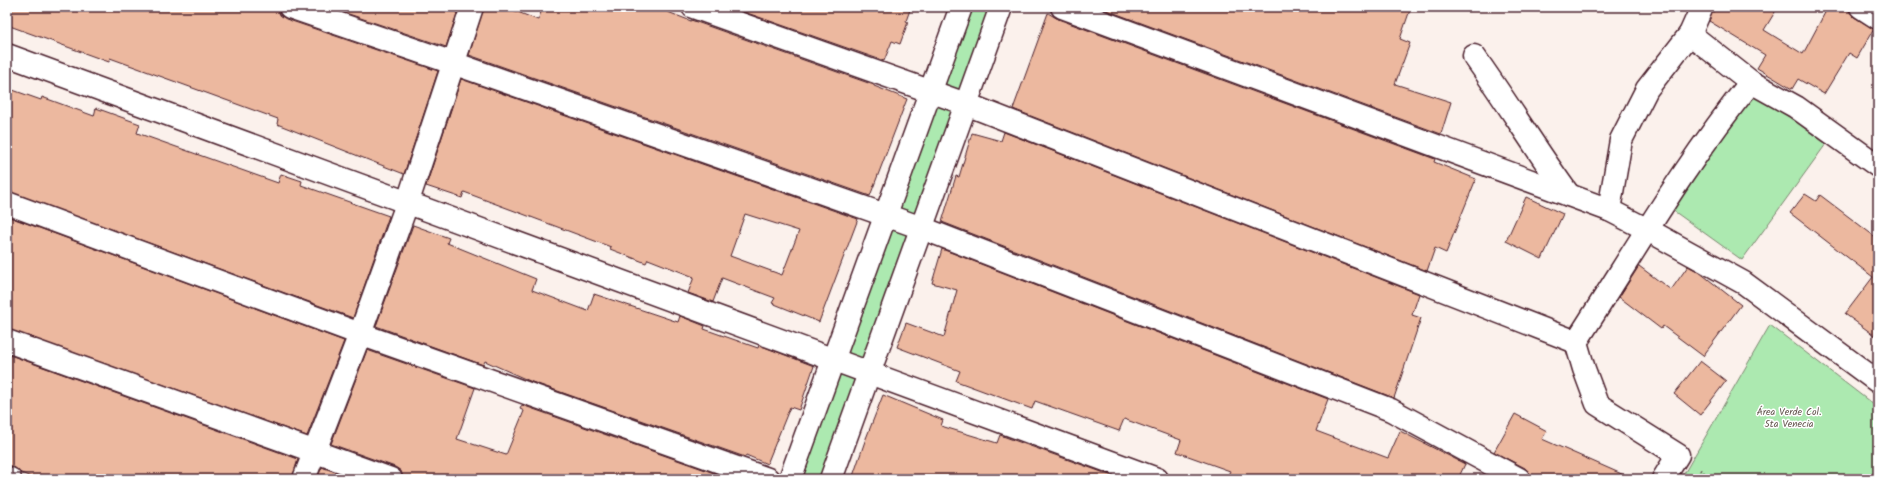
<svg xmlns="http://www.w3.org/2000/svg" width="1885" height="486" viewBox="0 0 1885 486" font-family="Kalam,sans-serif">
<style>
.green{fill:#ace9b0;stroke:#7b846e}
.building{fill:#ecb89f;stroke:#4a1f2b;fill-rule:evenodd}
.lines{fill:none;stroke-linecap:round;stroke-linejoin:round}
.minor-casing{stroke:#4a1f2b;stroke-width:25}
.path{stroke:#4a1f2b;stroke-width:2.5;stroke-dasharray:1 3;stroke-linecap:butt}
.minor{stroke:#fff;stroke-width:22}
.labels{text-anchor:middle;dominant-baseline:central;stroke-width:3;stroke-linejoin:round;paint-order:stroke}
.park-label{font-size:10px;fill:#62524c;stroke:#fff}
</style>
<rect width="100%" height="100%" fill="#fbf1ec"/>
<filter id="ink" filterUnits="userSpaceOnUse"><feTurbulence type="fractalNoise" baseFrequency=".025" numOctaves="2"/><feDisplacementMap in="SourceGraphic" scale="8" xChannelSelector="R" yChannelSelector="G"/><feConvolveMatrix kernelMatrix="1 2 1 2 8 2 1 2 1" color-interpolation-filters="sRGB"/></filter>
<g filter="url(#ink)">
<!-- green -->
<g class="green">
<polygon points="964,7 998,7 827,479 792,479"/>
<polygon points="1752,90 1826,144 1742,260 1664,204"/>
<polygon points="1770,325 1878,408 1878,479 1681,479"/>
</g>
<!-- building -->
<g class="building">
<polygon points="7,7 278,7 280,15 286,19 438,71 404,174 277,124 278,119 110,58 109,62 7,25"/>
<polygon points="328,7 459,7 446,47"/>
<polygon points="484,7 505,7 538,20 543,7 655,7 691,21 691,20 874,85 874,86 907,99 870,196 469,55"/>
<polygon points="730,7 911,7 906,21 908,22 900,44 892,41 884,61"/>
<polygon points="1098,7 1411,7 1400,39 1410,43 1395,84 1451,102 1441,134"/>
<polygon points="1714,7 1778,7 1764,30 1803,54 1828,7 1842,7 1849,11 1854,17 1874,29 1857,58 1849,53 1824,94 1798,79 1792,89 1757,68 1765,55 1709,21"/>
<polygon points="1048,13 1058,19 1435,159 1434,162 1476,179 1446,253 1435,248 1427,271 1013,109"/>
<path d="M461 79 858 219 819 322 772 303 775 298 722 278 713 302 688 293 694 277 648 259 646 263 610 249 611 247 464 192 462 198 426 186ZM745 214 799 231 782 275 730 256Z"/>
<polygon points="7,88 41,100 42,97 94,116 96,108 140,124 137,133 278,183 281,174 302,181 301,185 389,216 353,318 7,191"/>
<polygon points="1004,132 1419,294 1412,315 1421,318 1394,398 942,222 956,176 959,177 972,133 1001,141"/>
<polygon points="1805,194 1816,201 1820,195 1878,239 1878,338 1845,314 1873,277 1790,213"/>
<polygon points="1526,197 1563,214 1542,259 1506,241"/>
<polygon points="7,216 344,341 307,436 7,329"/>
<polygon points="413,225 449,238 447,243 536,279 532,290 588,311 594,294 678,322 680,316 705,326 704,329 758,348 759,345 814,366 799,410 790,407 767,464 746,455 745,457 532,382 485,361 483,365 376,326"/>
<polygon points="942,249 1328,399 1316,431 1388,458 1400,431 1465,464 1458,479 1226,479 1230,471 1177,452 1181,440 1124,419 1119,431 1035,401 1032,409 956,381 960,371 897,347 906,323 944,337 957,290 932,283"/>
<polygon points="1639,266 1671,290 1688,266 1699,272 1741,305 1703,356 1663,326 1661,329 1619,297"/>
<polygon points="367,350 475,388 457,439 506,455 524,411 520,409 522,405 731,479 403,479 401,471 395,467 331,444"/>
<polygon points="7,354 298,459 292,479 36,479 21,473 14,467 7,466"/>
<polygon points="1700,361 1726,381 1700,415 1674,394"/>
<polygon points="883,395 943,420 941,426 997,443 1000,435 1121,479 852,479 865,441"/>
<polygon points="1515,414 1547,431 1542,439 1633,479 1539,479 1530,474 1525,468 1494,452"/>
<polygon points="322,467 354,479 317,479"/>
</g>
<g class="lines">
<!-- minor casing -->
<g class="minor-casing">
<g id="minor">
<polyline points="290,7 453,63 922,228 1391,410 1519,479"/>
<polyline points="693,7 966,104 1576,342"/>
<polyline points="1062,7 1609,210 1648,230 1744,283 1878,382"/>
<polyline points="1702,7 1690,34 1751,82"/>
<polyline points="1861,7 1878,18"/>
<polyline points="7,55 1157,479"/>
<path d="M1474 56C1507 102 1536 150 1569 195"/>
<polyline points="7,203 360,334 768,479"/>
<polyline points="1609,210 1621,140 1647,89 1690,34"/>
<polyline points="7,341 391,479"/>
<polyline points="7,478 10,479"/>
<polyline points="304,479 360,334 408,201 472,7"/>
<polyline points="790,479 961,7"/>
<polyline points="831,479 1001,7"/>
<path d="M1663 479 1678 455 1597 404 1584 369 1576 342C1633 254 1685 163 1751 82L1796 107 1878 166"/>
</g>
</g>
<!-- path -->
<polyline class="path" points="1700,470 1712,479"/>
<!-- minor -->
<use href="#minor" class="minor"/>
</g>
</g>
<g class="labels">
<!-- park labels -->
<g class="park-label">
<text x="1789" y="412">Área Verde Col.<tspan x="1789" dy="12">5ta Venecia</tspan></text>
</g>
</g>
<!-- margin -->
<rect width="1885" height="486" fill="none" stroke="#fff" stroke-width="24"/>
<rect x="12" y="12" width="1861" height="462" fill="none" stroke="#4a1f2b" stroke-width="1.5" filter="url(#ink)"/>
</svg>
